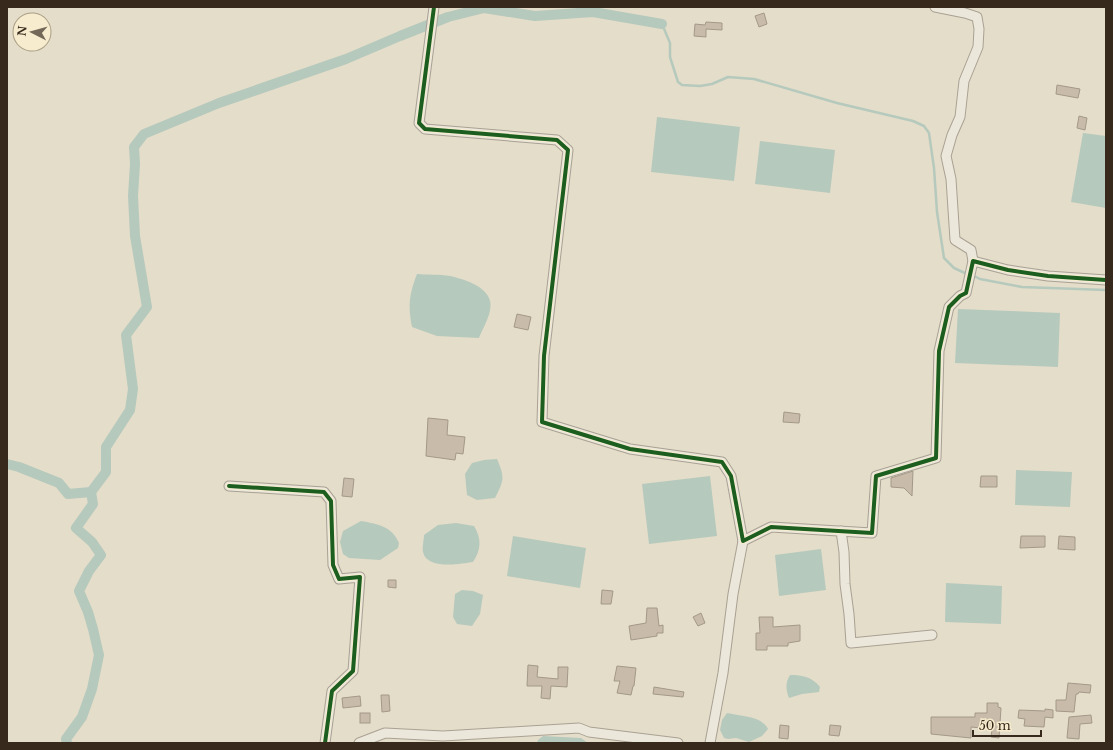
<svg xmlns="http://www.w3.org/2000/svg" width="1113" height="750" viewBox="0 0 1113 750" font-family="'Libre Baskerville',serif">
<style>
.water{fill:#b6c9bd}
.lines{fill:none;stroke-linecap:round;stroke-linejoin:round}
.stream{stroke:#b6c9bd;stroke-width:2.5}
.canal{stroke:#b6c9bd;stroke-width:10}
.building{fill:#c8bbaa;stroke:#a49889}
.minor-casing{stroke:#a9a193;stroke-width:11}
.minor{stroke:#ece7db;stroke-width:9}
.cycleway-casing{stroke:#f7ecce;stroke-width:6}
.cycleway{stroke:#1b5e20;stroke-width:4}
</style>
<rect width="100%" height="100%" fill="#e4ddc9"/>
<!-- water -->
<g class="water">
<polygon points="657,117 740,127 734,181 651,172"/>
<polygon points="1083,133 1106,136 1106,208 1071,202"/>
<polygon points="760,141 835,150 830,193 755,184"/>
<path d="M417 274C427 275 440 274 450 276 463 279 487 286 490 301 493 312 483 328 479 338L437 336 412 327C408 305 409 295 417 274Z"/>
<polygon points="958,309 1060,313 1058,367 955,363"/>
<path d="M497 459C505 478 504 480 495 498L477 500 467 495 465 474 472 463 484 460Z"/>
<polygon points="1016,470 1072,472 1070,507 1015,505"/>
<polygon points="710,476 717,536 649,544 642,484"/>
<path d="M361 521C377 524 392 526 399 543L398 548 380 560 349 558 343 554 340 542 343 531Z"/>
<path d="M456 523 474 526C482 539 481 550 473 562 460 564 427 570 423 552 422 547 424 540 424 535L438 525Z"/>
<polygon points="513,536 586,548 580,588 507,576"/>
<polygon points="821,549 826,590 779,596 775,555"/>
<polygon points="946,583 1002,586 1001,624 945,622"/>
<polygon points="462,590 473,591 483,595 480,614 472,626 457,624 453,617 455,594"/>
<path d="M790 675C803 675 812 677 820 687L819 692 802 694 789 698C786 690 785 683 790 675Z"/>
<path d="M727 713C740 716 762 716 768 729L762 736 749 742 736 738 728 739 724 738 720 730 722 720Z"/>
<polygon points="543,736 581,738 588,743 537,743 538,740"/>
</g>
<g class="lines">
<!-- stream -->
<g class="stream">
<polyline points="662,24 670,43 670,57 678,82 682,85 700,86 712,84 728,77 754,79 837,103 913,121 924,126 929,133 934,168 937,212 944,258 954,268 967,274"/>
<polyline points="972,275 980,279 1022,287 1106,290"/>
</g>
<!-- canal -->
<g class="canal">
<polyline points="7,464 19,467 59,483 68,494 91,492 106,472 106,447 130,410 133,389 126,335 147,307 135,236 133,196 135,164 134,147 144,134 219,103 346,59 400,36 448,17 484,8 535,16 593,12 662,24"/>
<polyline points="67,743 66,739 82,717 92,689 99,655 93,629 88,612 79,591 89,571 101,555 92,542 76,528 93,504 91,492"/>
</g>
</g>
<!-- building -->
<g class="building">
<polygon points="764,13 767,24 759,27 755,16"/>
<polygon points="706,22 722,23 722,30 706,29 706,37 694,36 695,24 705,25"/>
<polygon points="1057,85 1080,89 1078,98 1056,94"/>
<polygon points="1079,116 1087,118 1085,130 1077,128"/>
<polygon points="517,314 531,317 528,330 514,327"/>
<polygon points="784,412 800,414 799,423 783,422"/>
<polygon points="428,418 448,420 447,435 465,437 463,454 456,453 455,460 426,456"/>
<polygon points="913,471 912,496 904,488 891,487 891,478"/>
<polygon points="981,476 997,476 997,487 980,487"/>
<polygon points="344,478 354,479 352,497 342,496"/>
<polygon points="1021,536 1045,536 1045,547 1020,548"/>
<polygon points="1059,536 1075,537 1075,550 1058,549"/>
<polygon points="388,580 396,580 396,588 388,587"/>
<polygon points="602,590 613,591 611,604 601,604"/>
<polygon points="647,608 657,608 659,626 663,625 663,633 657,633 657,636 631,640 629,626 646,623"/>
<polygon points="701,613 705,623 698,626 693,617"/>
<polygon points="759,617 773,617 773,627 800,625 800,641 788,643 788,646 767,646 767,650 756,650 756,633 760,633"/>
<polygon points="528,665 538,666 537,677 558,679 558,667 568,667 567,687 551,686 550,699 541,698 542,686 527,686"/>
<polygon points="617,666 636,668 634,686 633,686 631,695 617,693 620,681 614,681"/>
<polygon points="1068,683 1091,685 1090,693 1079,692 1078,694 1076,694 1074,712 1056,711 1056,700 1066,700"/>
<polygon points="654,687 684,692 683,697 653,694"/>
<polygon points="381,695 389,695 390,711 382,712"/>
<polygon points="360,696 361,706 343,708 342,698"/>
<polygon points="987,703 998,703 998,707 1001,708 999,738 991,737 992,729 971,727 971,738 931,734 931,717 975,717 975,713 987,713"/>
<polygon points="1045,709 1053,710 1053,718 1045,717 1044,727 1024,726 1025,719 1018,718 1019,710 1045,711"/>
<rect x="360" y="713" width="10" height="10"/>
<polygon points="1091,715 1092,723 1080,724 1079,739 1067,738 1069,717"/>
<polygon points="780,725 789,726 788,739 779,738"/>
<polygon points="830,725 841,726 839,736 829,735"/>
</g>
<g class="lines">
<!-- minor casing -->
<g class="minor-casing">
<g id="minor">
<polyline points="434,7 419,123 425,129 557,140 568,150 544,356 542,422 630,449 722,462 731,476 743,541 771,527 872,533 876,476 936,458 939,351 949,307 960,296 966,293 973,261 1008,270 1048,276 1106,280"/>
<polyline points="935,7 965,13 977,17 979,29 978,47 964,81 960,117 952,135 946,156 951,179 955,240 971,250 973,261"/>
<polyline points="229,486 324,492 331,501 333,565 339,579 360,577 353,671 332,691 325,743"/>
<polyline points="841,531 844,552 845,584 849,614 851,643 932,635"/>
<polyline points="359,743 385,733 443,736 579,728 589,732 678,743"/>
<polyline points="710,743 723,673 733,594 743,541"/>
</g>
</g>
<!-- minor -->
<use href="#minor" class="minor"/>
<!-- cycleway casing -->
<g class="cycleway-casing">
<g id="cycleway">
<polyline points="434,7 419,123 425,129 557,140 568,150 544,356 542,422 630,449 722,462 731,476 743,541 771,527 872,533 876,476 936,458 939,351 949,307 960,296 966,293 973,261 1008,270 1048,276 1106,280"/>
<polyline points="229,486 324,492 331,501 333,565 339,579 360,577 353,671 332,691 325,743"/>
</g>
</g>
<!-- cycleway -->
<use href="#cycleway" class="cycleway"/>
</g>
<!-- border -->
<rect width="1113" height="750" fill="none" stroke="#37291b" stroke-width="16"/>
<!-- north arrow -->
<g transform="translate(32 32) rotate(276)"><circle r="19" fill="#f7ecce" stroke="#aa9e86"/>
<path d="M0-3L7 15L0 10L-7 15Z" fill="#746858"/>
<text y="-6" font-size="11" font-weight="bold" text-anchor="middle" fill="#37291b">N</text>
</g>
<!-- scale -->
<path d="M973 730v6h68v-6" fill="none" stroke="#37291b" stroke-width="2"/>
<text x="979" y="730" font-size="12" fill="#37291b" stroke="#f7ecce" stroke-width="3" paint-order="stroke">50 m</text>
</svg>
